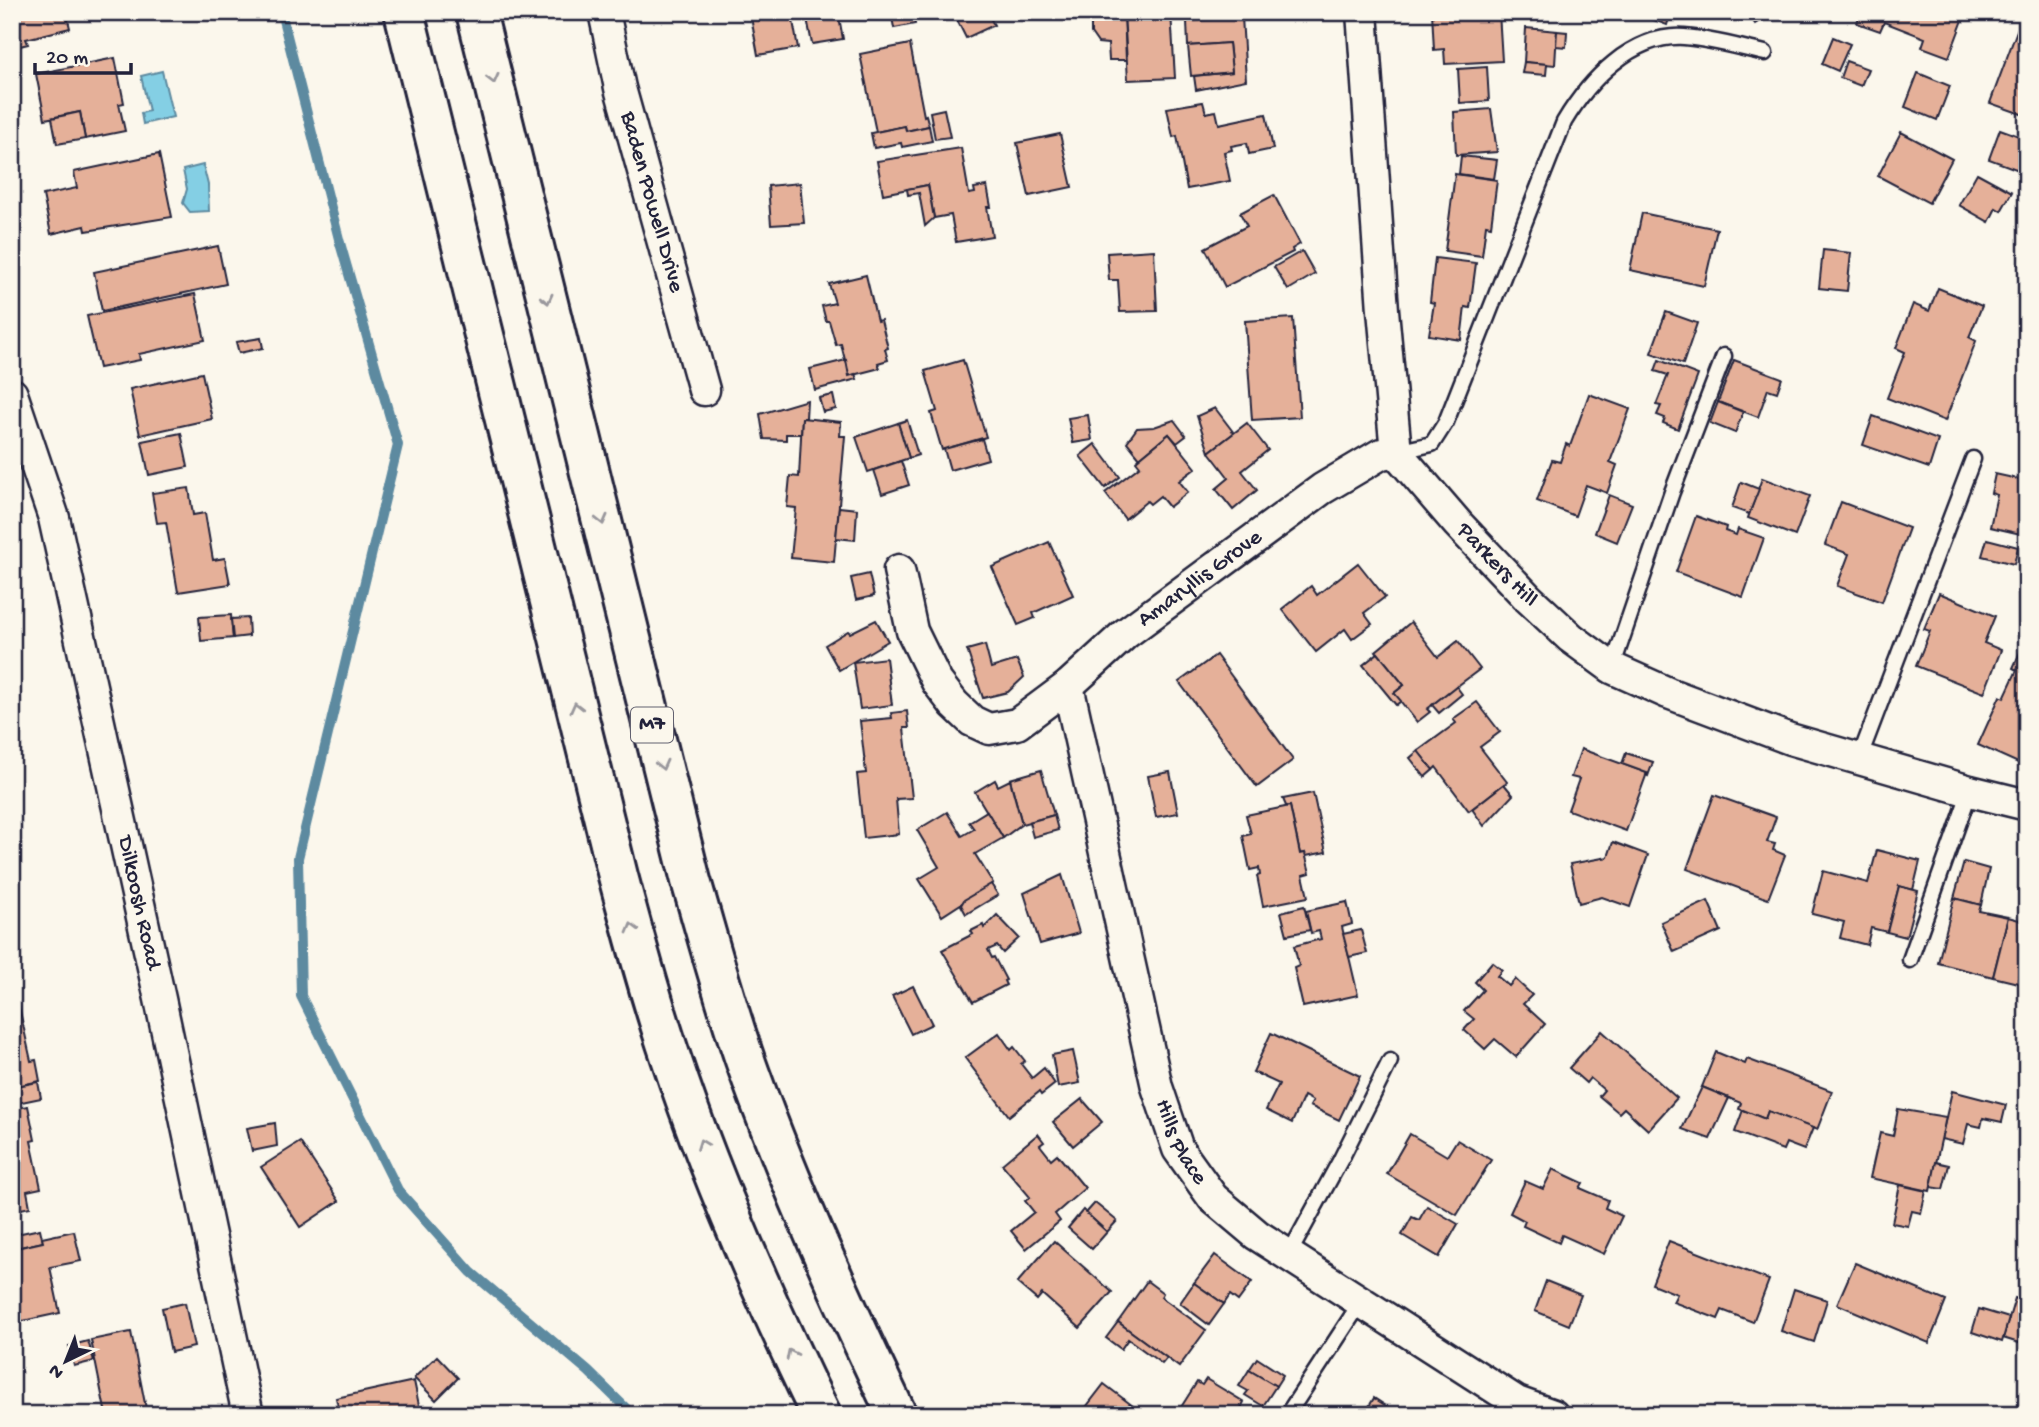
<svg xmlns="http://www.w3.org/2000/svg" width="2039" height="1427" viewBox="0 0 2039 1427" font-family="'Gochi Hand',sans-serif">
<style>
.water{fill:#84cfe4;stroke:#5d8aa0;stroke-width:2}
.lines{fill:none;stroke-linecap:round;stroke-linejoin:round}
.stream{stroke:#5d8aa0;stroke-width:10}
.building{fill:#e5b099;stroke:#22223b;stroke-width:2}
.service-casing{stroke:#22223b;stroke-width:19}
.minor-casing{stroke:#22223b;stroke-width:35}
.motorway-casing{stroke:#22223b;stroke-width:44}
.service{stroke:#fbf7ec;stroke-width:14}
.minor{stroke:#fbf7ec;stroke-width:30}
.motorway{stroke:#fbf7ec;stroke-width:38}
.oneway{stroke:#99979c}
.labels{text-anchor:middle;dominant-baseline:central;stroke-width:6;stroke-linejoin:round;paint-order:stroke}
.shield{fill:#fbf7ec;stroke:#636270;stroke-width:2}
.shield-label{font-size:21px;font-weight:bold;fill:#22223b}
.street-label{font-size:23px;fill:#22223b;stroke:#fbf7ec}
</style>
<rect width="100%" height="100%" fill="#fbf7ec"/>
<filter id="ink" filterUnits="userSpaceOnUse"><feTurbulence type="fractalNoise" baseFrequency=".0143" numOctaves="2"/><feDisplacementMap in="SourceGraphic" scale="14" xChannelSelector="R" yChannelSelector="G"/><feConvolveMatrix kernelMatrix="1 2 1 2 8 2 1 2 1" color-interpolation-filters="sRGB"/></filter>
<g filter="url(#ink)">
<!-- water -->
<g class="water">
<polygon points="162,71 173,117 143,124 141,113 149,111 141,76"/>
<polygon points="203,165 208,185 209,211 190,212 183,203 187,189 183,170"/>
</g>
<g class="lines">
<!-- stream -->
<polyline class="stream" points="281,12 340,243 398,445 298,858 301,996 398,1190 471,1272 588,1371 633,1415"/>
</g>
<!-- building -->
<g class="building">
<polygon points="15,12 66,12 70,28 26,39 28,44 12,48 12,17 16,16"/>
<polygon points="750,12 838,12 843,39 812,44 807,18 793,21 798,48 758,55"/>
<polygon points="891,12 913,12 915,24 894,28"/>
<polygon points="953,12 987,12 994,25 966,38"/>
<polygon points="1091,12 1124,12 1126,60 1109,60 1108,44 1098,43 1091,33"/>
<polygon points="1124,12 1171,12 1175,78 1128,80"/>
<polygon points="1432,12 1499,12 1502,61 1445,64 1444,49 1434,50"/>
<polygon points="1641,12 1671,12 1667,25 1640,15"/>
<polygon points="1747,12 1774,12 1755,24"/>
<polygon points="1861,12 1966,12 1949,57 1922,47 1925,38 1884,22 1880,31 1857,23"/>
<polygon points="1242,17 1246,80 1196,90 1194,76 1232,72 1229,43 1188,46 1187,21"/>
<polygon points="2022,17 2027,19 2027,116 1990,103"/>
<polygon points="1526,28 1557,31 1555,65 1524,62"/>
<polygon points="1557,31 1567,32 1566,47 1556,46"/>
<polygon points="1833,37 1850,44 1838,71 1822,64"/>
<polygon points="1229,43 1232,72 1191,76 1188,46"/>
<polygon points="910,44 924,116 926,115 929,126 906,131 905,126 876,132 860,54"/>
<polygon points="115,58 124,103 119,104 125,131 85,139 80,112 45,119 36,74"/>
<polygon points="1846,61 1868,69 1861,86 1840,78"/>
<polygon points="1524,62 1547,64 1546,75 1522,73"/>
<polygon points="1487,67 1489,101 1460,103 1458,69"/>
<polygon points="1918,73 1950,86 1937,120 1905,107"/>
<polygon points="1203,102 1206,113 1216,111 1219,124 1266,114 1273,149 1249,154 1247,143 1231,146 1232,150 1224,152 1230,181 1187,189 1177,136 1173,137 1167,108"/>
<polygon points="944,109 950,137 935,139 930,112"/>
<polygon points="1491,109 1497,152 1456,155 1454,112"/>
<polygon points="80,112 85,139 57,144 52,118"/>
<polygon points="905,126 906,131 929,126 932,141 902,147 901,143 874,148 871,133"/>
<polygon points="2000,129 2027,139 2027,173 1989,159"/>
<polygon points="1901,132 1952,159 1929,203 1878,176"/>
<polygon points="1060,134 1072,187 1029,196 1017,143"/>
<polygon points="961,148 969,194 975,193 974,188 987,186 991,207 987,207 992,236 956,242 951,215 934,218 928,185 883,194 877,161"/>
<polygon points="159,154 172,217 86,231 85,226 51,234 43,195 77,188 74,172"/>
<polygon points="1461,156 1497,160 1494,179 1459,174"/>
<polygon points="1977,173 2012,192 2001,211 1996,208 1989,222 1959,205"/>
<polygon points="1455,174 1497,180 1491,226 1486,225 1482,256 1445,251"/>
<polygon points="800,183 804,223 771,225 768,186"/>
<polygon points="928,185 934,218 925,226 919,193 908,195 907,189"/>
<polygon points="1274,195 1300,244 1292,249 1293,252 1225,287 1205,248 1247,226 1240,213"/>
<polygon points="1642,213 1717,229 1704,286 1630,270"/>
<polygon points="218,246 226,284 102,311 94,272"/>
<polygon points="1154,250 1157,311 1120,312 1118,280 1109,280 1107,253"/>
<polygon points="1823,250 1851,253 1847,291 1819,288"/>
<polygon points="1302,251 1315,274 1288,290 1274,267"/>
<polygon points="1435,258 1476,263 1470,308 1465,307 1461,340 1429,335 1434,303 1430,302"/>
<polygon points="866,275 877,321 881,320 888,348 885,349 888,360 878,363 880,368 849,376 841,344 836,345 829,321 826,321 822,306 835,303 829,284"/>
<polygon points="1938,288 1982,306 1969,337 1976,341 1945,421 1887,398 1905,352 1896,348 1913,304 1929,311"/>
<polygon points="195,294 205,340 139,354 140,360 99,368 87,316"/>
<polygon points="1666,312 1697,323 1683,364 1651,353"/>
<polygon points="1293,318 1300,417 1252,420 1245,321"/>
<polygon points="261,338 263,348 239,353 236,342"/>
<polygon points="846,360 849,376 855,374 857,379 815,390 810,369"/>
<polygon points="963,360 986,437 942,450 931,413 937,411 925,371"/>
<polygon points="1659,360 1698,375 1678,429 1663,423 1665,418 1657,415 1661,406 1656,405 1668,375 1655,371"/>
<polygon points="1734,360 1782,378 1777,392 1768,389 1758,417 1718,402"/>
<polygon points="202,373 212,419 140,435 130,389"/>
<polygon points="1589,394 1630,409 1610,462 1617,465 1607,493 1586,485 1575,516 1537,501 1552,460 1560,462 1566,444 1570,446"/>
<polygon points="833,395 836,409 823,412 819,398"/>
<polygon points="807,400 806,418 802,418 801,434 786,434 786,440 764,439 760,414"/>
<polygon points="1718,402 1743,412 1735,433 1710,423"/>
<polygon points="1215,408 1234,433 1209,452 1197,416"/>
<polygon points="1088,415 1092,440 1073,443 1068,418"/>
<polygon points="1873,416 1938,440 1929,468 1863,445"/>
<polygon points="802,418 841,422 840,436 845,436 834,562 791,558 796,508 787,507 790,476 799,477"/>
<polygon points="907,420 918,455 909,458 898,423"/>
<polygon points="1174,420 1186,436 1177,443 1169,434 1140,458 1127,442 1137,428 1154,427"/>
<polygon points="898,423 909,458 868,472 856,437"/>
<polygon points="1247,423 1268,450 1242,471 1257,490 1233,510 1216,489 1229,478 1209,452"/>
<polygon points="181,433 188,467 149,475 142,441"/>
<polygon points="1169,434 1196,468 1179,481 1188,492 1169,507 1160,496 1150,504 1147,501 1125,519 1105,493 1140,466 1136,461"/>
<polygon points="982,439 988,459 950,470 944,449"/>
<polygon points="1095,444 1120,477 1105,488 1080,456"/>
<polygon points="901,461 909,485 882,494 874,470"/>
<polygon points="1995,474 2027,481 2027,508 2021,534 1990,527 1997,495 1991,493"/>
<polygon points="1762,478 1810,496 1795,536 1748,518"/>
<polygon points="1741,482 1759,489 1749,514 1732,508"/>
<polygon points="189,488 193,515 205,513 213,560 225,558 230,584 178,592 166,522 157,523 152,493"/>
<polygon points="1609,495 1632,504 1617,542 1595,533"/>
<polygon points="1841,502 1909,528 1882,602 1837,586 1849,554 1825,545"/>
<polygon points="839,507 857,509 855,540 836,538"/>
<polygon points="1696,516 1726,527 1725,531 1736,535 1738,529 1764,538 1743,597 1676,572"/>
<polygon points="1987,539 2018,547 2014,564 1982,556"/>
<polygon points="1049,542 1073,595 1033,613 1035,618 1018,625 992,567"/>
<polygon points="1358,563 1385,597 1364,613 1372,624 1352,639 1345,629 1316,652 1282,609 1311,586 1317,595"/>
<polygon points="869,574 874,596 856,600 851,578"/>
<polygon points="1939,593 1995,616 1984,643 2001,650 1984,693 1916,666 1930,631 1924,629"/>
<polygon points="231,615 233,638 201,641 199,617"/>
<polygon points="248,618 249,636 233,638 231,619"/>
<polygon points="876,620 888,641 839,670 825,645 848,631 850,633"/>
<polygon points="1411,622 1438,657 1458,641 1480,669 1427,709 1430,712 1417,722 1394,693 1404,685 1376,651"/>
<polygon points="2026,639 2027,639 2027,767 1978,745 2000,696 2004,698 2017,670 2013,668"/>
<polygon points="985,645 991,668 1017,660 1024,677 1008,692 983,698 967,650"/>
<polygon points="1378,653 1404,685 1394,693 1401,701 1396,705 1363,665"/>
<polygon points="1216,655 1293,760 1257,787 1179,682"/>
<polygon points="886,658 892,705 860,709 853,662"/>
<polygon points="1456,686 1462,694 1439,713 1432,705"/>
<polygon points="1477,702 1500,732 1480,747 1507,782 1469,811 1436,767 1433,770 1418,751 1456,723 1453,719"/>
<polygon points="907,711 909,728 904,728 912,798 896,799 899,834 864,838 857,774 866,773 860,721 892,718 891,713"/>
<polygon points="1581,749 1647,773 1626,831 1568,810 1579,779 1571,777"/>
<polygon points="1418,751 1433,770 1425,777 1410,758"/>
<polygon points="1626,753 1653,762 1648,776 1646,775 1647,773 1622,764"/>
<polygon points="1041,770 1054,815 1022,824 1010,779"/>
<polygon points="1170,772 1178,813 1156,817 1148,776"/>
<polygon points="995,780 998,786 1010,780 1022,824 1003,838 975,792"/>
<polygon points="1504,784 1513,795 1484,826 1472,809"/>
<polygon points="1313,793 1326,852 1306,856 1305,853 1300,854 1290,806 1286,806 1283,799"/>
<polygon points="1714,795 1776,817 1767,842 1775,844 1773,850 1785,855 1768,899 1687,869"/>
<polygon points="1290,806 1300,854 1305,853 1310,873 1303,875 1308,897 1263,906 1257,876 1260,875 1259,868 1250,870 1243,836 1251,834 1246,815"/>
<polygon points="987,811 1003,838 975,854 993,883 942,916 919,879 939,867 917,830 947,812 962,836 974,829 969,822"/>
<polygon points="1054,815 1058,830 1033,837 1029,822"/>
<polygon points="1613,842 1648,855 1630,907 1602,897 1579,903 1570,864 1608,857"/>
<polygon points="1877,850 1920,861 1913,890 1899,886 1887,932 1871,928 1867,945 1840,938 1844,922 1812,914 1823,871 1868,883"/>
<polygon points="1964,862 1989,869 1981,905 1954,898"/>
<polygon points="1062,875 1079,933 1040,944 1024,893"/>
<polygon points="991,884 998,895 966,914 961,905 964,900"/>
<polygon points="1899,886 1918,891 1906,937 1887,932"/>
<polygon points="1954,898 1981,905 1979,911 2008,917 1993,977 1938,963"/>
<polygon points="1708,901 1721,931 1674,952 1661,922"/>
<polygon points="1347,902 1352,924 1342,927 1358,995 1303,1007 1294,968 1299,966 1294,946 1321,939 1319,931 1311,933 1306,911"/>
<polygon points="1304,906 1310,930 1287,935 1281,912"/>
<polygon points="997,915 1019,938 1003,953 997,946 988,950 992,958 994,957 1006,980 1004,981 1006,985 973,1002 942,950 973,934 971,931 983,925 984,928"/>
<polygon points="2008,917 2023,921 2021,929 2027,931 2027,946 2018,983 1993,977"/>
<polygon points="1361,930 1367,953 1349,957 1343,934"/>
<polygon points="2027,946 2027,985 2018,983"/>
<polygon points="1492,962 1502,970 1497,976 1509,986 1515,979 1532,995 1523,1004 1545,1024 1516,1057 1495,1039 1485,1049 1464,1030 1474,1019 1464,1011 1483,990 1475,982"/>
<polygon points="913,986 932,1024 911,1034 892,996"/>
<polygon points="18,1002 31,1061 36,1060 40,1081 12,1087 12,1003"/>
<polygon points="1602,1031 1677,1098 1648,1130 1624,1108 1619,1113 1599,1096 1604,1090 1590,1078 1586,1083 1569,1068"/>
<polygon points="999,1033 1011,1050 1014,1047 1025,1061 1021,1064 1032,1078 1044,1068 1055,1084 1041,1095 1039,1092 1009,1116 965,1058"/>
<polygon points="1271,1033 1360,1076 1339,1120 1310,1106 1313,1101 1304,1096 1292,1123 1266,1110 1279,1084 1253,1072"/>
<polygon points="1073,1051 1080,1083 1058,1087 1052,1055"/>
<polygon points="1716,1052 1745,1064 1747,1059 1832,1091 1817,1130 1768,1111 1765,1119 1739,1109 1741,1103 1702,1087"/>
<polygon points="38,1082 41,1098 12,1104 12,1087"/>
<polygon points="1702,1087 1729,1098 1710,1139 1682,1129"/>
<polygon points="1952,1091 2006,1105 2002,1122 1983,1118 1981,1127 1968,1124 1963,1144 1941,1139"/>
<polygon points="1082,1099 1102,1122 1073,1146 1053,1122"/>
<polygon points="28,1106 35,1140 31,1141 41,1188 27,1191 30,1207 12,1211 12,1109"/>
<polygon points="1898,1109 1946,1117 1930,1191 1870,1178 1880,1133 1893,1136"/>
<polygon points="1743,1110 1765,1119 1768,1111 1813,1128 1804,1150 1786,1143 1783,1150 1735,1132"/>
<polygon points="275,1123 277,1146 252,1151 247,1128"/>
<polygon points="1038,1134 1044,1142 1040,1145 1051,1159 1057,1154 1085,1188 1055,1214 1060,1221 1026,1249 1011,1231 1034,1212 1025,1201 1030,1197 1002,1164"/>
<polygon points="1410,1134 1447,1156 1457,1140 1491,1160 1457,1215 1387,1174"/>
<polygon points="300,1142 339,1201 300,1227 261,1167"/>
<polygon points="1936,1162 1949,1165 1943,1189 1931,1187"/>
<polygon points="1553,1169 1583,1183 1580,1188 1608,1200 1605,1208 1622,1216 1604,1254 1562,1235 1559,1243 1523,1226 1525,1221 1510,1213 1525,1181 1543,1189"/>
<polygon points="1900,1185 1926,1191 1921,1213 1912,1211 1908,1226 1892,1223"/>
<polygon points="1095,1203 1117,1221 1107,1232 1086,1213"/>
<polygon points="1427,1206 1458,1224 1439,1257 1402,1235 1412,1217 1419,1220"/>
<polygon points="1083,1210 1107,1232 1092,1249 1068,1228"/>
<polygon points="40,1229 43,1242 15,1248 12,1235"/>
<polygon points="74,1231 81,1261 50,1267 60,1313 18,1322 12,1298 12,1249 43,1242 42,1238"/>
<polygon points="1054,1241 1112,1292 1080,1328 1042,1294 1037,1300 1017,1283"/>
<polygon points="1669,1241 1769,1280 1753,1322 1722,1310 1718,1319 1673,1302 1677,1294 1652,1284"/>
<polygon points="1215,1255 1252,1282 1238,1301 1230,1295 1224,1304 1194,1283"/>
<polygon points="1855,1263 1946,1301 1929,1343 1837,1304"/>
<polygon points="1147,1281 1163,1293 1161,1297 1206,1330 1179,1367 1118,1322"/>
<polygon points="1546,1281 1581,1295 1569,1325 1535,1311"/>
<polygon points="1194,1283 1224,1304 1209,1325 1180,1303"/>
<polygon points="1794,1289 1827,1300 1814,1342 1781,1331"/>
<polygon points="2015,1298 2027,1302 2027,1352 2020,1350 2022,1344 2003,1338"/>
<polygon points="185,1303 194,1347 171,1352 162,1308"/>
<polygon points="1979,1309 2009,1318 2002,1342 1972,1332"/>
<polygon points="1118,1322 1167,1358 1162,1364 1128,1339 1121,1349 1106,1338"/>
<polygon points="131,1332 147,1414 179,1407 180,1415 106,1415 91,1340"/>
<polygon points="88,1341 94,1361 74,1366 69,1346"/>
<polygon points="437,1356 458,1378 436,1400 414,1378"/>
<polygon points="1257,1358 1283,1375 1276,1386 1249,1370"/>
<polygon points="1249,1370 1276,1386 1263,1406 1245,1395 1248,1391 1239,1386"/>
<polygon points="1206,1379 1244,1402 1241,1408 1252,1415 1176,1415 1197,1382 1202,1385"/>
<polygon points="414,1381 421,1415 340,1415 336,1398"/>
<polygon points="1104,1384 1141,1412 1138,1415 1080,1415"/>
<polygon points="1374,1398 1400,1415 1364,1415"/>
</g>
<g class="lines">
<!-- service casing -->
<g class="service-casing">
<g id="service">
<path d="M1396 452 1432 444 1446 422 1564 122C1589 80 1632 34 1684 37 1711 39 1738 47 1765 53"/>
<polyline points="1612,668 1672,492 1724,356"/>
<polyline points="1859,759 1973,459"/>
<polyline points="1910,960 1970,791"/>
<polyline points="1288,1256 1341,1159 1390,1061"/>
<polyline points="1287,1415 1361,1302"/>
</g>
</g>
<!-- minor casing -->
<g class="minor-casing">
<g id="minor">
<path id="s1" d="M604 12 620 88 704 390"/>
<path id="s2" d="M1362 12 1383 310 1396 452 1458 524 1528 598 1571 638 1612 668 1668 693 1790 739 1970 791 2027 805"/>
<path id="s3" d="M12 394 54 518 160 999 248 1415"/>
<path id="s4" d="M899 570 912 631 937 682 954 704 972 721 989 729 1017 724 1068 686 1125 634 1322 489 1381 454 1396 452"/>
<path id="s5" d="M1068 686 1157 1087 1178 1149 1213 1198 1257 1235 1517 1402 1553 1415"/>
</g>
</g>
<!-- motorway casing -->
<g class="motorway-casing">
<g id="motorway">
<path d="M404 12 618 876C634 936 650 996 670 1055 711 1179 764 1298 821 1415"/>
<path d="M476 12 691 881C710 946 727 1011 750 1074 792 1190 844 1304 897 1415"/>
</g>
</g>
<!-- service -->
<use href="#service" class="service"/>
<!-- minor -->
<use href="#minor" class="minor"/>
<!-- motorway -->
<use href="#motorway" class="motorway"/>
</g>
<!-- one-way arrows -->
<defs><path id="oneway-chevron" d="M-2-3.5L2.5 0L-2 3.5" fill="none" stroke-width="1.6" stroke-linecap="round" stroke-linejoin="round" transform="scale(1.75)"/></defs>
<g class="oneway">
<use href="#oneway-chevron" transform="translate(493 79) rotate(76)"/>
<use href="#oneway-chevron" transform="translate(547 299) rotate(76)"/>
<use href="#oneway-chevron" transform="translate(602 520) rotate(76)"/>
<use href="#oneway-chevron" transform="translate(576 707) rotate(-104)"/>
<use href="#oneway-chevron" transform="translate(662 765) rotate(76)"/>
<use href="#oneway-chevron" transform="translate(632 928) rotate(-105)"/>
<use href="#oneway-chevron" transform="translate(702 1144) rotate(-111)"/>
<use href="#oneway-chevron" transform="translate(791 1354) rotate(-116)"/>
</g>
</g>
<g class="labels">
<!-- shield labels -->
<rect class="shield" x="631" y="707.5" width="42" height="35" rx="5"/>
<g class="shield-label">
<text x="652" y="725">M7</text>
</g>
<!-- street labels -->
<g class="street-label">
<text stroke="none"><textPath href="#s1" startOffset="196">Baden Powell Drive</textPath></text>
<text stroke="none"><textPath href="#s2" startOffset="593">Parkers Hill</textPath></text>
<text stroke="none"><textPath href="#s4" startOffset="453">Amaryllis Grove</textPath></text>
<text stroke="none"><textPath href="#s3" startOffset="525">Dilkoosh Road</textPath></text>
<text stroke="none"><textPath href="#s5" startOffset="471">Hills Place</textPath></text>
</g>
</g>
<!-- margin -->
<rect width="2039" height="1427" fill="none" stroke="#fbf7ec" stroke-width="42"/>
<rect x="21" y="21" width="1997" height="1385" fill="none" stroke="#22223b" stroke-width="2.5" filter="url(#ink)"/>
<!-- north arrow -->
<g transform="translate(66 1361) rotate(223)" stroke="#fbf7ec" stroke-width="5" paint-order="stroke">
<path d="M0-5L12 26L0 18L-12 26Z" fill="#22223b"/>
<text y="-10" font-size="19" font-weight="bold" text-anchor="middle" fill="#22223b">N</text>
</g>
<!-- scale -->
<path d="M35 63v10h96v-10" fill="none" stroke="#22223b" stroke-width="3.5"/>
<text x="46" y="63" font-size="21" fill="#22223b" stroke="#fbf7ec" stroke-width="5" paint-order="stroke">20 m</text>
</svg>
